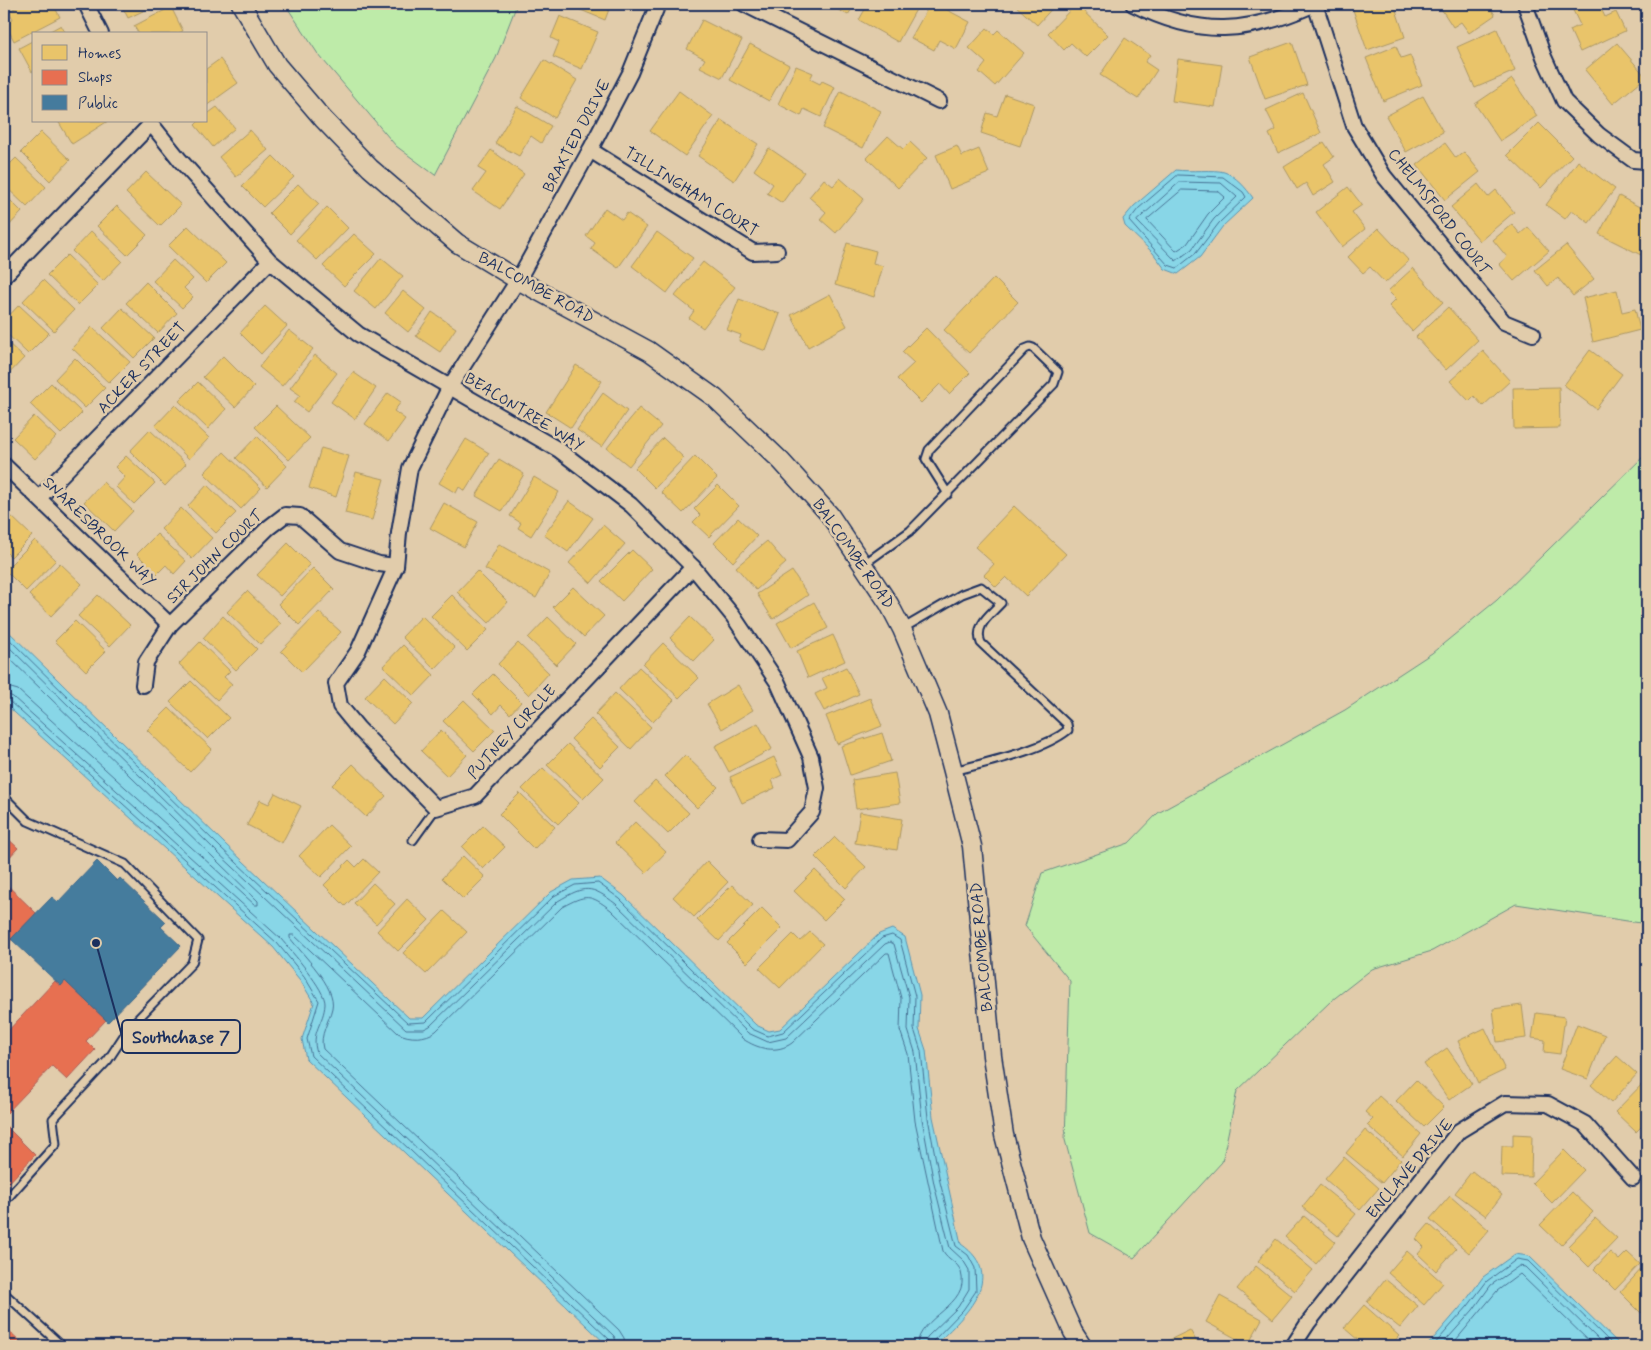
<svg xmlns="http://www.w3.org/2000/svg" width="1651" height="1350" viewBox="0 0 1651 1350" font-family="Mynerve,sans-serif">
<style>
.green{fill:#beeba9;stroke:#6c8d84}
.water{fill:#88d6e7;stroke:#5c93b0}
.homes{fill:#e9c46a;stroke:#ab9766}
.shops{fill:#e76f51;stroke:#aa5c55}
.public{fill:#457b9d;stroke:#38648a}
.lines{fill:none;stroke-linecap:round;stroke-linejoin:round}
.shore{stroke:#477295;stroke-width:1}
.service-casing{stroke:#1b2f5e;stroke-width:11}
.minor-casing{stroke:#1b2f5e;stroke-width:18}
.tertiary-casing{stroke:#1b2f5e;stroke-width:21}
.service{stroke:#e1ccab;stroke-width:7}
.minor{stroke:#e1ccab;stroke-width:14}
.tertiary{stroke:#e1ccab;stroke-width:18}
.labels{text-anchor:middle;dominant-baseline:central;stroke-width:5;stroke-linejoin:round;paint-order:stroke}
.street-label{font-size:16px;fill:#1b2f5e;stroke:#e1ccab}
.leader{fill:none;stroke:#1b2f5e;stroke-width:2}
.callout-dot{fill:#1b2f5e;stroke:#e1ccab;stroke-width:2}
.callout{fill:#e1ccab;stroke:#1b2f5e;stroke-width:2}
.callout-label{font-size:18px;text-anchor:middle;font-weight:bold;fill:#1b2f5e}
</style>
<rect width="100%" height="100%" fill="#e1ccab"/>
<filter id="ink" filterUnits="userSpaceOnUse"><feTurbulence type="fractalNoise" baseFrequency=".02" numOctaves="2"/><feDisplacementMap in="SourceGraphic" scale="10" xChannelSelector="R" yChannelSelector="G"/><feConvolveMatrix kernelMatrix="1 2 1 2 8 2 1 2 1" color-interpolation-filters="sRGB"/></filter>
<g filter="url(#ink)">
<!-- green -->
<g class="green">
<polygon points="285,4 517,4 496,58 435,175 396,146 318,54"/>
<polygon points="1647,453 1647,924 1516,904 1432,951 1372,969 1331,1001 1237,1091 1222,1162 1134,1258 1090,1233 1065,1140 1070,981 1025,926 1042,873 1129,843 1158,813 1345,710 1432,653 1497,600"/>
</g>
<!-- water -->
<g class="water">
<path d="M1176 170C1189 172 1215 169 1224 172 1235 175 1247 189 1253 198L1223 226 1200 257 1178 274 1165 269 1153 253 1125 226 1123 219 1134 206Z"/>
<path d="M4 627 225 844 409 1018H423L551 892 573 880 600 878 623 895 756 1025 769 1031 780 1029 879 934 892 929 905 937 920 995 919 1029 926 1050 933 1117 961 1244C1010 1278 961 1319 934 1346H608L306 1059 302 1039 314 1003 300 980 273 947 4 703Z"/>
<polygon points="1515,1254 1529,1256 1621,1346 1427,1346 1464,1303 1483,1277"/>
</g>
<!-- homes -->
<g class="homes">
<polygon points="23,4 53,4 60,17 14,41 5,23 13,19 9,11"/>
<polygon points="121,4 158,4 128,18"/>
<polygon points="566,4 611,4 605,20"/>
<polygon points="827,4 855,4 848,15"/>
<polygon points="868,4 919,4 898,42 859,20"/>
<polygon points="930,4 936,4 970,22 956,49 939,40 934,50 911,38"/>
<polygon points="1014,4 1056,4 1037,25"/>
<polygon points="1076,4 1108,35 1086,57 1071,43 1064,50 1048,33"/>
<polygon points="1362,4 1394,4 1405,37 1367,50 1352,7"/>
<polygon points="1438,4 1488,4 1495,15 1469,33 1461,22 1453,27"/>
<polygon points="1575,4 1599,4 1605,17 1616,12 1625,31 1580,52 1570,30 1580,25 1571,6"/>
<polygon points="171,7 183,31 177,34 139,34 134,26"/>
<polygon points="560,16 598,32 582,69 553,57 559,42 551,38"/>
<polygon points="702,20 742,40 722,78 700,67 705,59 687,49"/>
<polygon points="61,25 66,34 45,34"/>
<polygon points="987,28 994,34 998,30 1024,53 995,86 979,72 986,63 969,48"/>
<polygon points="1497,29 1515,71 1475,88 1457,47"/>
<polygon points="1125,38 1150,55 1145,62 1157,70 1138,99 1100,75"/>
<polygon points="34,40 34,71 32,72 19,48"/>
<polygon points="1292,42 1307,85 1265,99 1250,57"/>
<polygon points="1617,43 1646,77 1613,104 1585,70"/>
<polygon points="750,44 789,65 769,101 730,80"/>
<polygon points="1396,46 1401,58 1410,55 1422,85 1383,101 1366,58"/>
<polygon points="220,59 238,83 206,106 206,69"/>
<polygon points="1178,59 1222,65 1215,107 1172,101"/>
<polygon points="544,60 577,80 555,118 521,98"/>
<polygon points="796,66 813,73 810,79 820,84 822,81 835,87 821,117 804,109 801,116 778,104"/>
<polygon points="1512,79 1537,116 1500,141 1475,104"/>
<polygon points="679,91 713,116 685,156 650,131"/>
<polygon points="841,91 881,111 863,148 823,128"/>
<polygon points="1303,93 1321,133 1278,153 1269,134 1276,130 1266,110"/>
<polygon points="1005,94 1034,104 1020,146 981,133 987,113 997,116"/>
<polygon points="1423,96 1443,132 1406,152 1386,116"/>
<polygon points="517,106 551,126 541,143 531,136 519,156 495,143"/>
<polygon points="217,107 235,128 213,147 195,125 199,121 206,121 206,115"/>
<polygon points="721,120 758,144 734,181 698,156"/>
<polygon points="58,121 108,121 72,144"/>
<polygon points="1539,123 1572,156 1541,188 1507,155"/>
<polygon points="250,130 268,150 236,177 219,157"/>
<polygon points="41,132 70,160 50,181 21,152"/>
<polygon points="888,136 903,149 910,142 927,158 898,188 867,158"/>
<polygon points="1324,142 1334,157 1324,164 1335,182 1313,196 1306,183 1297,189 1284,167"/>
<polygon points="1445,143 1456,158 1464,152 1480,172 1445,200 1417,165"/>
<polygon points="957,146 962,156 979,149 989,173 950,189 936,155"/>
<polygon points="769,148 804,172 782,203 767,193 773,184 754,170"/>
<polygon points="491,150 524,174 500,209 473,191 486,173 478,168"/>
<polygon points="273,156 294,177 263,207 242,186"/>
<polygon points="16,158 46,187 27,207 4,185 4,170"/>
<polygon points="1578,161 1615,189 1589,223 1572,210 1565,219 1546,205"/>
<polygon points="146,172 181,205 160,226 126,193"/>
<polygon points="840,178 864,199 836,233 820,219 826,212 809,197 824,179 833,186"/>
<polygon points="298,184 319,204 290,234 269,213"/>
<polygon points="1478,184 1488,197 1496,190 1514,212 1480,241 1451,207"/>
<polygon points="1348,187 1362,205 1352,212 1365,229 1342,247 1316,212"/>
<polygon points="4,194 22,212 4,231"/>
<polygon points="1619,196 1647,211 1647,242 1641,255 1599,234"/>
<polygon points="117,206 147,235 127,255 97,226"/>
<polygon points="327,207 348,228 317,260 296,240"/>
<polygon points="605,208 622,220 627,213 647,227 618,268 591,249 595,243 586,236"/>
<polygon points="1512,224 1520,234 1528,227 1549,251 1514,281 1499,264 1507,257 1493,240"/>
<polygon points="188,226 226,263 206,283 168,246"/>
<polygon points="1378,228 1409,261 1385,283 1370,267 1363,273 1348,257"/>
<polygon points="91,231 122,261 103,281 72,251"/>
<polygon points="657,232 693,258 667,293 632,266"/>
<polygon points="354,234 376,254 344,286 323,266"/>
<polygon points="847,243 876,251 873,263 883,266 874,297 835,285"/>
<polygon points="1566,245 1594,279 1573,296 1558,278 1548,286 1535,270"/>
<polygon points="67,255 98,285 78,305 47,275"/>
<polygon points="381,258 403,276 376,309 354,291"/>
<polygon points="173,260 193,279 184,288 193,297 182,308 153,281"/>
<polygon points="703,262 735,287 703,328 689,318 694,311 675,296"/>
<polygon points="1413,268 1443,302 1412,331 1389,306 1396,299 1388,291"/>
<polygon points="994,278 1018,302 969,353 944,330"/>
<polygon points="43,280 74,310 54,331 23,301"/>
<polygon points="146,282 177,313 158,333 126,303"/>
<polygon points="1617,290 1622,312 1635,309 1640,330 1593,342 1583,298"/>
<polygon points="403,291 426,310 408,332 385,313"/>
<polygon points="830,294 847,326 808,347 791,315"/>
<polygon points="739,299 780,314 766,351 739,341 741,335 727,330"/>
<polygon points="19,305 49,333 28,354 4,331 4,321"/>
<polygon points="265,306 287,326 261,354 240,333"/>
<polygon points="1448,307 1478,340 1446,370 1416,337"/>
<polygon points="122,308 154,338 134,358 103,328"/>
<polygon points="432,312 456,328 440,352 416,336"/>
<polygon points="92,327 130,362 109,383 72,348"/>
<polygon points="926,328 970,373 949,394 940,384 921,403 897,379 914,363 902,352"/>
<polygon points="289,330 313,349 282,386 259,367"/>
<polygon points="4,339 24,358 4,379"/>
<polygon points="1590,350 1622,374 1596,409 1564,385"/>
<polygon points="1483,351 1510,381 1483,406 1474,396 1469,401 1450,381"/>
<polygon points="315,355 337,373 307,412 294,402 300,395 290,388"/>
<polygon points="223,356 254,387 235,407 203,377"/>
<polygon points="75,358 105,388 85,408 55,379"/>
<polygon points="576,365 602,381 571,428 546,412"/>
<polygon points="353,372 376,388 355,419 331,402"/>
<polygon points="198,382 226,409 208,429 179,401"/>
<polygon points="51,383 82,413 61,434 30,404"/>
<polygon points="1559,387 1560,428 1514,429 1513,388"/>
<polygon points="388,393 401,402 394,411 405,419 389,441 365,424"/>
<polygon points="603,393 627,411 602,447 577,430"/>
<polygon points="175,405 209,438 189,459 155,426"/>
<polygon points="276,406 310,438 289,460 255,427"/>
<polygon points="639,408 661,426 629,466 607,448"/>
<polygon points="34,416 56,437 35,459 13,438"/>
<polygon points="150,430 186,464 165,486 130,451"/>
<polygon points="257,436 287,466 267,487 236,458"/>
<polygon points="663,438 684,458 655,488 635,468"/>
<polygon points="466,439 489,453 465,491 459,487 456,493 439,483"/>
<polygon points="321,448 349,456 336,497 309,488"/>
<polygon points="224,452 261,488 241,509 204,473"/>
<polygon points="126,456 155,483 134,504 116,487 125,477 115,467"/>
<polygon points="695,456 717,478 683,513 661,492"/>
<polygon points="499,459 524,474 502,511 476,496"/>
<polygon points="356,472 384,479 372,520 345,513"/>
<polygon points="534,477 559,492 531,536 518,528 521,523 510,516"/>
<polygon points="103,482 133,511 114,531 84,502"/>
<polygon points="207,485 236,513 216,533 188,506"/>
<polygon points="718,485 739,506 709,537 693,522 700,515 694,509"/>
<polygon points="569,501 593,518 568,552 544,535"/>
<polygon points="444,503 478,522 464,547 430,528"/>
<polygon points="1014,506 1066,554 1026,596 1006,577 996,587 984,575 994,564 975,547"/>
<polygon points="181,508 212,538 192,559 161,529"/>
<polygon points="10,515 32,536 11,557 4,550 4,522"/>
<polygon points="738,518 757,536 733,562 714,543"/>
<polygon points="603,525 625,544 591,583 569,563"/>
<polygon points="157,534 186,561 174,574 166,565 157,574 137,554"/>
<polygon points="35,540 56,560 26,591 5,570"/>
<polygon points="767,541 786,563 756,590 736,567"/>
<polygon points="288,543 310,565 280,596 257,575"/>
<polygon points="499,544 550,573 536,598 485,569"/>
<polygon points="632,550 652,569 622,601 601,581"/>
<polygon points="60,563 82,584 51,616 29,595"/>
<polygon points="313,568 334,589 299,625 278,604"/>
<polygon points="477,571 508,602 489,623 457,592"/>
<polygon points="792,571 808,595 773,619 757,594"/>
<polygon points="573,587 604,616 584,637 553,607"/>
<polygon points="247,591 281,624 260,644 227,612"/>
<polygon points="98,595 130,625 110,646 78,616"/>
<polygon points="452,595 488,630 467,651 431,616"/>
<polygon points="814,602 828,628 791,648 777,623"/>
<polygon points="319,612 341,632 302,672 281,651"/>
<polygon points="223,616 257,649 236,670 203,638"/>
<polygon points="422,616 455,648 435,669 402,637"/>
<polygon points="548,617 576,644 556,665 528,638"/>
<polygon points="690,617 714,640 694,661 670,638"/>
<polygon points="75,621 106,651 86,671 55,641"/>
<polygon points="833,635 845,661 808,678 797,651"/>
<polygon points="200,642 230,671 224,677 232,684 217,700 179,664"/>
<polygon points="518,643 549,673 529,695 498,664"/>
<polygon points="663,643 699,678 679,698 643,664"/>
<polygon points="403,645 434,675 414,696 383,666"/>
<polygon points="639,667 674,700 653,722 619,689"/>
<polygon points="846,667 859,694 824,711 815,694 827,688 822,678"/>
<polygon points="493,674 521,702 510,714 501,705 493,714 473,694"/>
<polygon points="385,676 413,703 393,724 365,697"/>
<polygon points="191,681 229,718 208,739 170,702"/>
<polygon points="738,685 753,710 722,729 707,704"/>
<polygon points="615,693 651,727 631,749 595,714"/>
<polygon points="870,698 882,726 837,744 826,716"/>
<polygon points="464,700 495,730 474,751 443,721"/>
<polygon points="169,708 212,749 190,772 147,730"/>
<polygon points="591,719 620,747 600,767 571,739"/>
<polygon points="758,723 772,749 729,772 715,746"/>
<polygon points="441,730 467,755 447,776 421,751"/>
<polygon points="882,733 891,761 850,775 841,746"/>
<polygon points="568,744 604,778 583,799 547,765"/>
<polygon points="685,755 718,787 697,808 665,776"/>
<polygon points="774,757 782,775 772,780 775,788 742,803 730,777"/>
<polygon points="353,764 386,796 366,817 332,785"/>
<polygon points="543,768 579,803 558,824 522,789"/>
<polygon points="895,773 900,803 856,809 852,780"/>
<polygon points="655,781 689,813 668,834 635,802"/>
<polygon points="275,793 301,806 282,843 247,825 260,800 269,804"/>
<polygon points="520,793 555,827 534,849 499,814"/>
<polygon points="860,812 902,819 897,850 855,843"/>
<polygon points="635,822 666,852 646,873 615,843"/>
<polygon points="329,825 351,846 321,877 299,856"/>
<polygon points="483,826 505,847 483,869 462,847"/>
<polygon points="835,837 866,867 846,888 815,857"/>
<polygon points="463,856 485,877 463,899 442,878"/>
<polygon points="364,859 378,872 345,906 324,885 349,860 356,867"/>
<polygon points="707,861 728,882 694,917 673,897"/>
<polygon points="815,870 845,899 824,920 794,891"/>
<polygon points="373,883 395,904 376,924 354,903"/>
<polygon points="732,885 753,905 719,941 697,920"/>
<polygon points="407,899 429,920 398,951 377,931"/>
<polygon points="762,908 782,928 747,963 727,943"/>
<polygon points="444,911 467,932 426,974 403,953"/>
<polygon points="810,932 823,944 780,988 759,968 793,934 800,941"/>
<polygon points="1522,1005 1526,1038 1497,1042 1493,1009"/>
<polygon points="1536,1013 1565,1017 1560,1054 1544,1052 1545,1040 1532,1038"/>
<polygon points="1577,1024 1605,1035 1588,1079 1560,1069"/>
<polygon points="1485,1028 1505,1070 1478,1083 1458,1041"/>
<polygon points="1447,1048 1472,1084 1449,1100 1424,1064"/>
<polygon points="1617,1056 1637,1074 1611,1103 1591,1085"/>
<polygon points="1647,1079 1647,1121 1636,1132 1615,1112"/>
<polygon points="1416,1080 1444,1107 1424,1127 1396,1101"/>
<polygon points="1379,1096 1421,1134 1403,1156 1367,1125 1373,1119 1365,1112"/>
<polygon points="1647,1129 1647,1143 1640,1136"/>
<polygon points="1365,1130 1401,1160 1382,1183 1346,1153"/>
<polygon points="1513,1134 1532,1135 1531,1177 1501,1176 1502,1146 1513,1146"/>
<polygon points="1564,1150 1584,1170 1552,1203 1532,1183"/>
<polygon points="1344,1157 1379,1188 1360,1210 1325,1179"/>
<polygon points="1472,1171 1502,1195 1486,1216 1455,1193"/>
<polygon points="1320,1185 1356,1214 1338,1236 1302,1207"/>
<polygon points="1572,1192 1593,1212 1561,1245 1540,1225"/>
<polygon points="1450,1196 1489,1230 1469,1253 1430,1219"/>
<polygon points="1304,1216 1335,1242 1316,1264 1285,1237"/>
<polygon points="1595,1218 1617,1238 1589,1267 1568,1246"/>
<polygon points="1429,1224 1456,1249 1436,1271 1418,1254 1424,1247 1416,1239"/>
<polygon points="1276,1239 1313,1270 1295,1291 1258,1261"/>
<polygon points="1407,1251 1443,1283 1424,1305 1388,1273"/>
<polygon points="1610,1252 1619,1260 1627,1252 1640,1264 1615,1290 1594,1269"/>
<polygon points="1647,1263 1647,1307 1641,1313 1620,1292"/>
<polygon points="1256,1266 1292,1296 1273,1319 1237,1289"/>
<polygon points="1385,1279 1418,1306 1400,1328 1367,1302"/>
<polygon points="1220,1296 1262,1319 1248,1345 1206,1322"/>
<polygon points="1364,1305 1399,1336 1390,1346 1365,1346 1344,1328"/>
<polygon points="1190,1330 1199,1346 1157,1346"/>
</g>
<!-- shops -->
<g class="shops">
<polygon points="4,835 18,848 4,863"/>
<polygon points="4,882 36,913 4,948"/>
<polygon points="55,981 61,986 65,981 106,1020 86,1041 95,1050 67,1080 52,1066 4,1116 4,1035"/>
<polygon points="4,1124 35,1155 4,1188"/>
<polygon points="4,1326 25,1346 4,1346"/>
</g>
<!-- public -->
<polygon class="public" points="97,861 117,881 120,878 166,922 161,927 181,946 108,1022 65,981 61,986 11,939 52,897 58,902"/>
<g class="lines">
<!-- shore -->
<g class="shore">
<polygon points="1178,175 1223,177 1243,192 1246,197 1219,223 1196,253 1177,268 1168,265 1129,221 1138,209"/>
<polygon points="1180,182 1221,183 1237,197 1214,219 1192,249 1176,261 1137,221"/>
<polygon points="1182,190 1218,191 1225,197 1208,214 1187,244 1176,251 1147,220"/>
<polyline points="4,634 221,848 408,1023 426,1022 554,896 575,885 598,883 620,899 752,1029 768,1036 783,1032 882,938 892,935 900,940 915,996 914,1029 921,1051 928,1118 940,1182 956,1246 968,1255 975,1268 976,1291 963,1310 933,1341 931,1346"/>
<path d="M4 642 217 852 406 1029H424L430 1026 558 901C585 885 591 885 616 904L748 1033 768 1042 786 1038 885 944 890 942 894 944 909 997 908 1030 915 1052 922 1119 934 1184 950 1248 963 1260 969 1270V1289L958 1307 927 1337 925 1346"/>
<polyline points="4,653 258,901 258,905 255,905 18,690 4,686"/>
<path d="M4 693 13 697 281 939C291 951 326 990 325 1004 324 1023 310 1032 317 1053L614 1336 618 1346"/>
<polyline points="4,700 9,701 277,943 304,976 319,1001 307,1039 311,1056 610,1340 611,1346"/>
<path d="M625 1346 624 1338 619 1330 323 1049C319 1035 329 1022 332 1008 337 987 302 954 290 938V935H294L398 1033C409 1039 426 1039 436 1031L562 907C586 894 590 894 611 910L743 1039C758 1049 777 1054 792 1043L886 953H889L901 998 900 1030 908 1054 915 1121 943 1251C948 1260 958 1262 961 1272 971 1306 918 1316 917 1346"/>
<polyline points="1433,1346 1468,1306 1487,1281 1517,1259 1528,1261 1614,1346"/>
<polyline points="1441,1346 1473,1310 1491,1285 1519,1266 1525,1267 1605,1346"/>
<polyline points="1451,1346 1497,1291 1520,1274 1594,1346"/>
</g>
<!-- service casing -->
<g class="service-casing">
<g id="service">
<polyline points="864,564 910,531 1054,384 1058,372 1033,348 1030,347 1025,349 929,450 926,459 948,494"/>
<path d="M902 629 962 594 981 587 1001 603C990 615 974 625 981 643L1067 724 1068 730C1042 751 987 762 954 771"/>
<polyline points="4,797 28,821 125,864 198,940 192,963 129,1028 108,1060 53,1119 56,1144 4,1202"/>
<polyline points="413,840 436,808"/>
<polyline points="4,1293 62,1346"/>
</g>
</g>
<!-- minor casing -->
<g class="minor-casing">
<g id="minor">
<polyline points="86,4 101,34"/>
<polyline points="658,4 630,73 590,150 518,280 449,388 410,468 399,533 396,566 358,651 336,683 340,706 358,728 436,808 475,796 693,567"/>
<polyline points="744,4 939,101"/>
<path d="M1133 4C1200 38 1248 34 1315 4"/>
<polyline points="1315,4 1354,126 1384,176 1504,322 1533,334"/>
<polyline points="1525,4 1544,57 1564,101 1599,135 1633,160 1647,161"/>
<polyline points="149,121 180,160 270,261 358,334 559,450 631,505 693,567 733,616 778,683 811,757 817,788 812,812 787,840 760,839"/>
<polyline points="590,150 753,252 777,251"/>
<polyline points="4,276 151,124"/>
<polyline points="4,465 170,625"/>
<polyline points="39,498 270,261"/>
<polyline points="143,685 146,662 170,625 268,528 285,515 300,516 340,551 379,564 396,566"/>
<polyline points="1293,1346 1308,1323 1459,1131 1505,1103 1548,1104 1585,1124 1633,1178"/>
</g>
</g>
<!-- tertiary casing -->
<g class="tertiary-casing">
<polyline id="tertiary" points="241,4 277,65 323,119 370,168 457,243 518,280 649,351 715,398 781,461 829,514 889,604 902,629 938,714 953,771 972,846 992,1056 1004,1135 1031,1238 1073,1332 1082,1346"/>
</g>
<!-- service -->
<use href="#service" class="service"/>
<!-- minor -->
<use href="#minor" class="minor"/>
<!-- tertiary -->
<use href="#tertiary" class="tertiary"/>
</g>
</g>
<g class="labels">
<!-- street labels -->
<g class="street-label">
<text transform="translate(577 136) rotate(-62)">BRAXTED DRIVE</text>
<text transform="translate(691 192) rotate(32)">TILLINGHAM COURT</text>
<text transform="translate(1439 212) rotate(52)">CHELMSFORD COURT</text>
<text transform="translate(536 288) rotate(29)">BALCOMBE ROAD</text>
<text transform="translate(142 368) rotate(-46)">ACKER STREET</text>
<text transform="translate(524 412) rotate(31)">BEACONTREE WAY</text>
<text transform="translate(99 532) rotate(44)">SNARESBROOK WAY</text>
<text transform="translate(853 554) rotate(55)">BALCOMBE ROAD</text>
<text transform="translate(215 557) rotate(-44)">SIR JOHN COURT</text>
<text transform="translate(512 732) rotate(-47)">PUTNEY CIRCLE</text>
<text transform="translate(982 947) rotate(-95)">BALCOMBE ROAD</text>
<text transform="translate(1410 1169) rotate(-50)">ENCLAVE DRIVE</text>
</g>
</g>
<!-- callouts -->
<path class="leader" d="M96 943L122 1036"/>
<circle class="callout-dot" cx="96" cy="943" r="5"/>
<rect class="callout" x="122" y="1020" width="118" height="33" rx="5"/>
<g class="callout-label">
<text x="181" y="1043">Southchase 7</text>
</g>
<!-- margin -->
<rect width="1651" height="1350" fill="none" stroke="#e1ccab" stroke-width="20"/>
<rect x="10" y="10" width="1631" height="1330" fill="none" stroke="#1b2f5e" stroke-width="2" filter="url(#ink)"/>
<!-- legend -->
<rect x="32" y="32" width="175" height="90" fill="#e1ccab" stroke="#928d8c"/>
<rect x="42" y="45" width="25" height="15" fill="#e9c46a" stroke="#928d8c"/>
<text x="78" y="58" font-size="15" fill="#1b2f5e">Homes</text>
<rect x="42" y="70" width="25" height="15" fill="#e76f51" stroke="#928d8c"/>
<text x="78" y="82" font-size="15" fill="#1b2f5e">Shops</text>
<rect x="42" y="95" width="25" height="15" fill="#457b9d" stroke="#928d8c"/>
<text x="78" y="108" font-size="15" fill="#1b2f5e">Public</text>
</svg>
